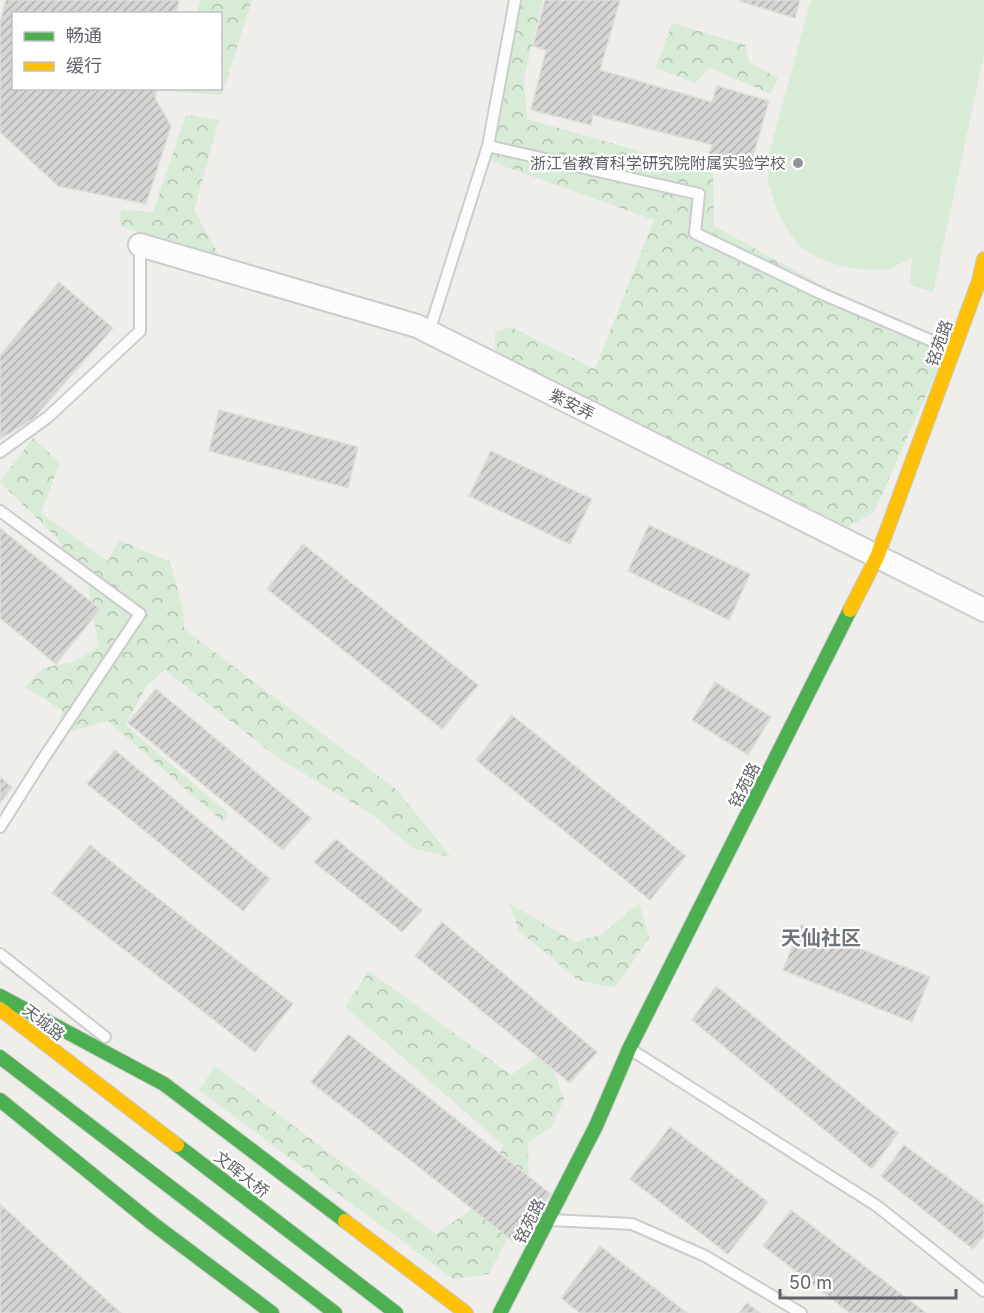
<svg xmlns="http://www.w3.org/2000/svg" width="984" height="1313" viewBox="0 0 984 1313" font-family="Inter,'Noto Sans SC',sans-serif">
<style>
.green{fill:#d8ebd6}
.forest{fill:url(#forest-crowns)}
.building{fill:url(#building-hatch);stroke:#deddd9;stroke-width:1.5}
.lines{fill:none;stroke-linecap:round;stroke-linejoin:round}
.lane-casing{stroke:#cbcccc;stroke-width:14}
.street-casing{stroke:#cbcccc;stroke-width:26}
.fast-casing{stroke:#cacacb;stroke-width:16}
.slow-casing{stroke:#cacacb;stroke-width:16}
.lane{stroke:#fdfcfc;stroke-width:10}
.street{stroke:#fdfcfc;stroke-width:22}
.fast{stroke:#4caf50;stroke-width:14}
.slow{stroke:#ffc107;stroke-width:14}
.poi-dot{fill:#919496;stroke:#fff;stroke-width:2}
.labels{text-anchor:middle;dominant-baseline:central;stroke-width:4.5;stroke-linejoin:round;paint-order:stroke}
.poi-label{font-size:16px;fill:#5f6368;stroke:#fff;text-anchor:end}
.street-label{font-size:16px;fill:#5f6368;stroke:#fff}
.quarter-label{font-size:20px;font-weight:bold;fill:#70757a;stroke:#fff}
</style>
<defs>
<pattern id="forest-crowns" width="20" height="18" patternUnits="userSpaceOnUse" patternTransform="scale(1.5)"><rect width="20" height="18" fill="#d8ebd6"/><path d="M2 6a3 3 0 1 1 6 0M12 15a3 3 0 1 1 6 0" fill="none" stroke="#b2c2b1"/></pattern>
<pattern id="building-hatch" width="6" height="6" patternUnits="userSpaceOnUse" patternTransform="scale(1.5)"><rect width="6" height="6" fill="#d6d5d3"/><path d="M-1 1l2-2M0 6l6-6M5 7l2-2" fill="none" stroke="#b1b0af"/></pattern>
</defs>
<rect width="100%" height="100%" fill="#efeeea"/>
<!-- green -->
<polygon class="green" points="811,0 984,0 984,54 933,292 910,285 912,258 889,269 868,270 841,266 818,258 798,245 778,214 768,181 769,154"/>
<!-- forest -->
<g class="forest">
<polygon points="200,0 252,0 222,95 176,92 177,89 220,88 220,14 197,13"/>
<polygon points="521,0 543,0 524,78 527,119 713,172 714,226 945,353 874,512 848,527 495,351 495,332 511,327 595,369 654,220 500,165 489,158 498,104"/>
<polygon points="672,23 745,45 749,62 778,78 771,94 710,68 695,83 656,68"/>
<polygon points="186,115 219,120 194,210 219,255 119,226 121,210 153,212"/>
<polygon points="33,438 60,463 41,513 108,561 119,540 170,562 183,609 184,629 397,790 451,857 413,848 373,815 278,758 165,670 147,685 125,725 228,813 223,822 108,721 58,735 62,710 25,687 43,668 74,662 99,647 88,586 57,538 0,482"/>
<polygon points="509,903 575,942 601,935 639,903 649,938 615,988 578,980 519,931"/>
<polygon points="369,971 511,1075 546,1051 564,1099 552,1126 528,1143 529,1195 489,1274 453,1279 199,1090 215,1066 436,1234 482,1202 503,1145 345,1007"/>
</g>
<!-- building -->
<g class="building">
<polygon points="6,0 179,0 176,14 14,14 14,88 157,88 155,98 171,126 146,204 58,186 0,132 0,23"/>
<polygon points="545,0 620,0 600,70 712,102 717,86 769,101 750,167 708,154 713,145 593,115 591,125 531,110 546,50 533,46"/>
<polygon points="739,0 800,0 795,18 739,1"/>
<polygon points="59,282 113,328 33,419 0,439 0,356"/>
<polygon points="219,410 358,447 348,488 209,451"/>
<polygon points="491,451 592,499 570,544 469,496"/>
<polygon points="649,525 750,574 729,620 628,571"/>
<polygon points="0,528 100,609 56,664 0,618"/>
<polygon points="303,544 478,685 442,729 267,589"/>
<polygon points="715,682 771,717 748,755 692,720"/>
<polygon points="156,689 311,818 283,850 128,723"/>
<polygon points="512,715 686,856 650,900 476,760"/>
<polygon points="115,750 270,879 243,911 87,784"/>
<polygon points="0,777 12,787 0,803"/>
<polygon points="336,839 422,910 402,932 314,862"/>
<polygon points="90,845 293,1004 255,1052 52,893"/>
<polygon points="442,922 597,1052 570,1083 415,956"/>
<polygon points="801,925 930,977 912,1022 783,970"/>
<polygon points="716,986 898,1133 872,1169 692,1020"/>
<polygon points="348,1034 551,1194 513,1241 311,1082"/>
<polygon points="670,1127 768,1202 728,1254 630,1179"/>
<polygon points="904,1145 984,1205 984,1235 973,1249 881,1176"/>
<polygon points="0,1204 121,1313 0,1313"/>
<polygon points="791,1210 926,1313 850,1313 763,1246"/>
<polygon points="600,1246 687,1313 580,1313 561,1298"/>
<polygon points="747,1303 760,1313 739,1313"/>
</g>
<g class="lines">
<!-- lane casing -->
<g class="lane-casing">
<g id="lane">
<polyline points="488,146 699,194 695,233 820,293 951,349"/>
<polyline points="429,332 488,146 515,0"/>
<polyline points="0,452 48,417 140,331 140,245"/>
<polyline points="0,511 140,614 43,759 0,827"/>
<polyline points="0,954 105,1037"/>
<polyline points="633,1051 877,1206 984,1291"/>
<polyline points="551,1220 632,1224 705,1256 801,1313"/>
</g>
</g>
<!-- street casing -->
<g class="street-casing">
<polyline id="street" points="140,245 417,326 984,610"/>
</g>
<!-- fast casing -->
<g class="fast-casing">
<g id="fast">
<polyline points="0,996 164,1084 345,1221"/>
<polyline points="0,1057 335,1313"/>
<polyline points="0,1100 152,1223 272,1313"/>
<polyline points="177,1145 396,1313"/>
<polyline points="500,1313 596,1126 629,1049 850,610"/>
</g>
</g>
<!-- slow casing -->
<g class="slow-casing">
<g id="slow">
<polyline points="850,610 877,557 979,281 984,259"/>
<polyline points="0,1009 177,1145"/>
<polyline points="345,1221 466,1313"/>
</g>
</g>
<!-- lane -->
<use href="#lane" class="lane"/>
<!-- street -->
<use href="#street" class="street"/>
<!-- fast -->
<use href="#fast" class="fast"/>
<!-- slow -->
<use href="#slow" class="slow"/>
</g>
<!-- markers -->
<circle class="poi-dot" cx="798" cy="163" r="6"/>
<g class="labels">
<!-- poi labels -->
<g class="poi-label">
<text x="786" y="163">浙江省教育科学研究院附属实验学校</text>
</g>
<!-- street labels -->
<g class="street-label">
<text transform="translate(939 343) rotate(-70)">铭苑路</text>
<text transform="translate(572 404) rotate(27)">紫安弄</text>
<text transform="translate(744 785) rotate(-63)">铭苑路</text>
<text transform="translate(44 1022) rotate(38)">天城路</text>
<text transform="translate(242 1174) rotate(38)">文晖大桥</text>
<text transform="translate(529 1221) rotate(-63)">铭苑路</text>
</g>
<!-- quarter labels -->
<g class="quarter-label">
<text x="821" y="938">天仙社区</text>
</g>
</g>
<!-- legend -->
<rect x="12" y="12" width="210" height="78" fill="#ffffff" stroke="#bfc1c3" stroke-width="1.5"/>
<rect x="24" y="32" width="30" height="9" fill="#4caf50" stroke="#bfc1c3" stroke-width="1.5"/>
<text x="66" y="42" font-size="18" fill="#5f6368">畅通</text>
<rect x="24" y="62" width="30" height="9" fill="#ffc107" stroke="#bfc1c3" stroke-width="1.5"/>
<text x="66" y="72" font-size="18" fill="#5f6368">缓行</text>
<!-- scale -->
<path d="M780 1289v9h176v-9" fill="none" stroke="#5f6368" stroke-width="3"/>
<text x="789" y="1289" font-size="18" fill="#5f6368" stroke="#ffffff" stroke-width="4.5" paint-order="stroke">50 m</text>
</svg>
